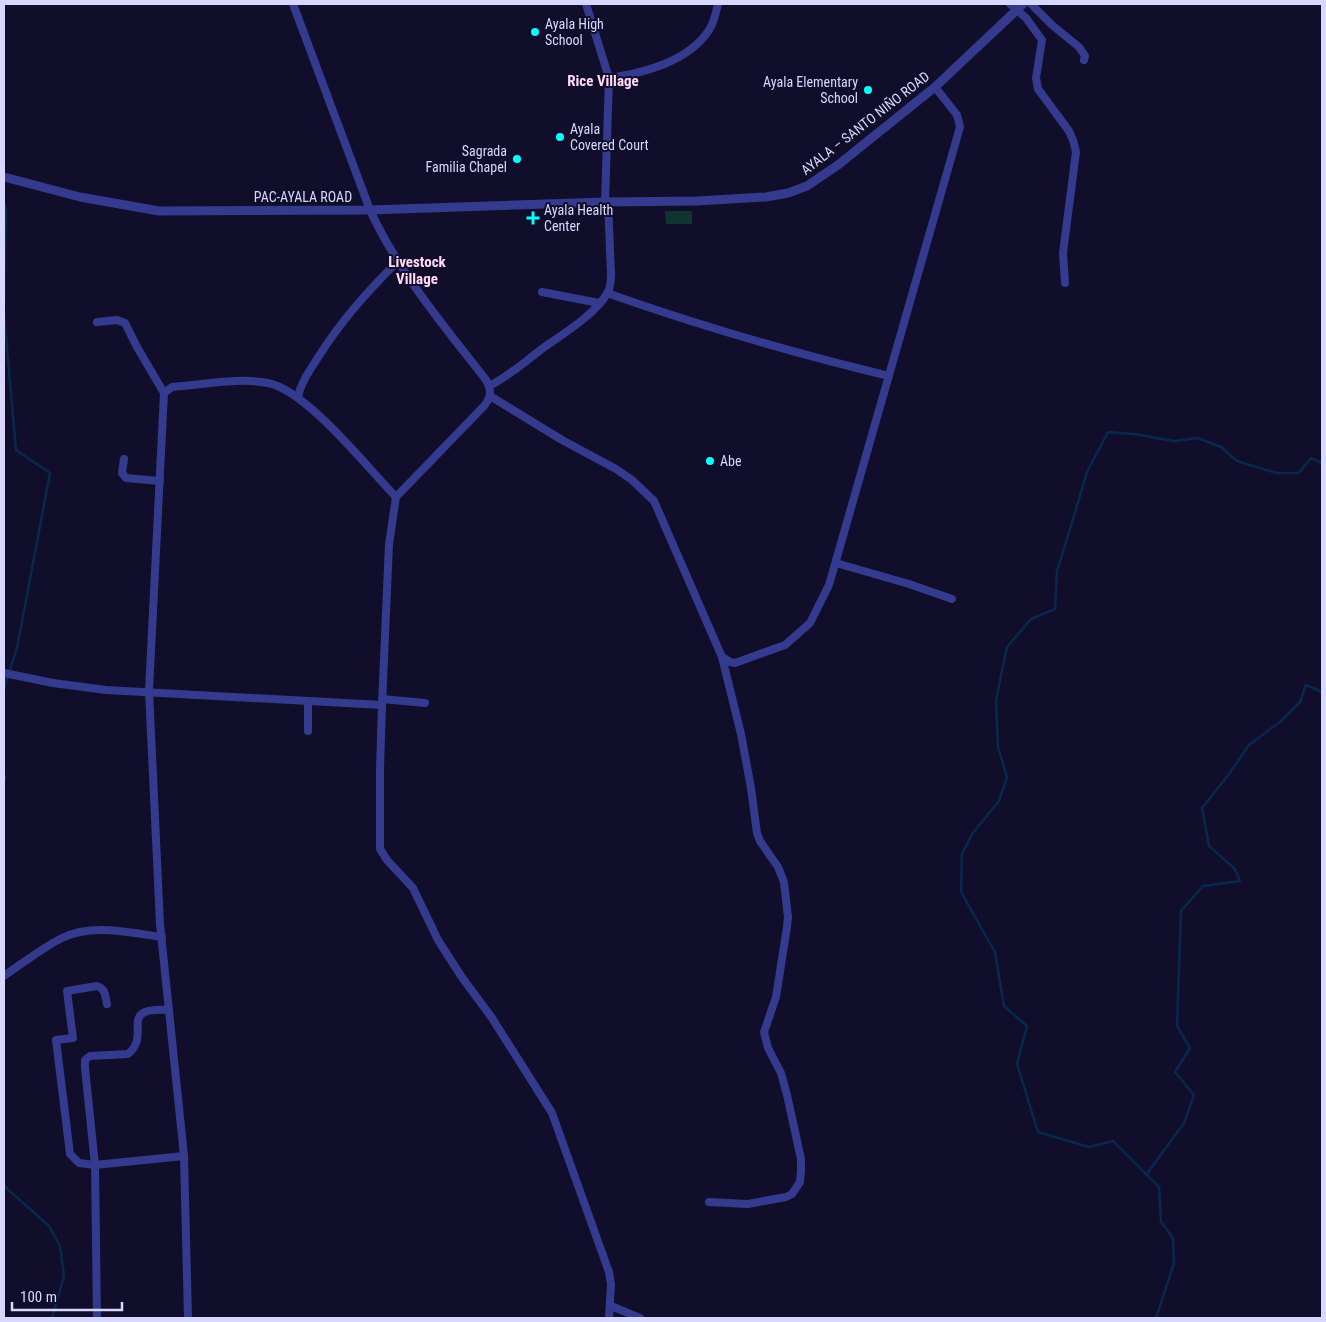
<svg xmlns="http://www.w3.org/2000/svg" width="1326" height="1322" viewBox="0 0 1326 1322" font-family="'Roboto Condensed',sans-serif">
<style>
.green{fill:#103530}
.lines{fill:none;stroke-linecap:round;stroke-linejoin:round}
.stream{stroke:#072950;stroke-width:2.5}
.minor{stroke:#343a8d;stroke-width:8}
.tertiary{stroke:#343a8d;stroke-width:9}
.poi-dot{fill:#03fffe;stroke:#100e2a;stroke-width:2}
.labels{text-anchor:middle;dominant-baseline:central;stroke-width:4;stroke-linejoin:round;paint-order:stroke}
.poi-label{font-size:14px;fill:#d7d7ff;stroke:#100e2a;text-anchor:start}
.street-label{font-size:14px;fill:#d7d7ff;stroke:#100e2a}
.neighbourhood-label{font-size:15px;font-weight:bold;fill:#ffd9f5;stroke:#100e2a}
</style>
<rect width="100%" height="100%" fill="#100e2a"/>
<!-- green -->
<polygon class="green" points="665,211 692,211 692,224 666,224"/>
<g class="lines">
<!-- stream -->
<g class="stream">
<polyline points="4,203 6,209 4,306"/>
<polyline points="4,314 16,450 50,473 17,648 4,688"/>
<polyline points="4,775 5,779 4,780"/>
<polyline points="1146,1175 1184,1123 1194,1095 1175,1072 1190,1048 1177,1026 1181,911 1203,886 1240,881 1235,869 1209,846 1202,808 1229,774 1249,745 1281,721 1300,702 1306,685 1322,692"/>
<polyline points="4,1186 49,1226 60,1246 64,1276 52,1318"/>
<polyline points="1156,1318 1174,1263 1173,1238 1161,1222 1159,1187 1113,1141 1089,1147 1038,1132 1017,1064 1027,1026 1004,1006 995,952 961,892 962,854 972,834 999,801 1007,777 998,747 996,700 1007,647 1031,619 1055,609 1057,571 1070,529 1087,472 1108,432 1134,434 1174,441 1198,438 1221,447 1237,461 1276,473 1299,473 1311,458 1322,463"/>
</g>
<!-- minor -->
<g class="minor">
<polyline points="586,4 609,78 605,202"/>
<polyline points="1010,4 1026,18 1042,40 1036,78 1038,89 1069,131 1073,140 1076,152 1063,253 1065,283"/>
<polyline points="1031,4 1052,25 1079,47 1085,56 1084,60"/>
<path d="M609 78C644 73 689 61 709 30 714 23 716 12 718 4"/>
<polyline points="542,292 599,303"/>
<path d="M607 293C700 326 794 353 889 376"/>
<polyline points="97,322 117,320 125,323 137,347 164,393"/>
<path d="M489 386C509 376 526 361 543 348 563 334 596 314 608 292 611 286 611 280 611 273L608 202"/>
<polyline points="490,396 562,440 616,469 632,480 654,501 722,657 741,734 751,788 757,833 760,841 778,867 784,882 788,917 787,927 776,997 764,1032 768,1048 781,1073 787,1095 801,1159 801,1171 800,1182 792,1194 786,1197 748,1204 709,1202"/>
<path d="M298 397C301 382 309 372 317 359 341 321 365 294 397 262"/>
<polyline points="124,459 122,473 126,478 160,481"/>
<polyline points="836,563 909,584 952,599"/>
<polyline points="722,657 730,662 735,663 785,645 810,623 829,585 960,127 957,115 935,87"/>
<path d="M4 673 53 683 106 690 382 705 389 544 396 497 484 406C491 397 492 391 486 380 444 326 399 273 370 210L293 4"/>
<polyline points="382,699 425,703"/>
<polyline points="308,701 308,731"/>
<polyline points="382,705 380,769 380,849 387,860 413,888 438,940 461,976 492,1018 552,1113 609,1272 611,1284 609,1318"/>
<path d="M4 976C23 963 42 948 62 938 92 923 131 933 162 937"/>
<path d="M107 1004C105 996 106 989 97 986L67 991 73 1038 56 1040 70 1154 79 1163 95 1165 184 1156"/>
<polyline points="611,1306 640,1318"/>
<path d="M97 1318 95 1165 85 1068V1060L90 1056 128 1054C153 1034 115 1007 169 1010"/>
<path d="M188 1318 184 1156 160 924 149 691 164 393 172 387C202 385 240 377 268 383 306 390 367 467 396 497"/>
</g>
<!-- tertiary -->
<polyline class="tertiary" points="4,177 80,197 159,211 370,210 605,202 697,201 766,197 788,193 807,186 838,165 935,87 1023,4"/>
</g>
<!-- markers -->
<g class="poi-dot">
<circle cx="535" cy="32" r="5"/>
<circle cx="868" cy="90" r="5"/>
<circle cx="560" cy="137" r="5"/>
<circle cx="517" cy="159" r="5"/>
<path d="M530.5 210.5h5v5h5v5h-5v5h-5v-5h-5v-5h5z"/>
<circle cx="710" cy="461" r="5"/>
</g>
<g class="labels">
<!-- poi labels -->
<g class="poi-label">
<text x="545" y="24">Ayala High<tspan x="545" dy="16">School</tspan></text>
<text x="858" y="82" text-anchor="end">Ayala Elementary<tspan x="858" dy="16">School</tspan></text>
<text x="570" y="129">Ayala<tspan x="570" dy="16">Covered Court</tspan></text>
<text x="507" y="151" text-anchor="end">Sagrada<tspan x="507" dy="16">Familia Chapel</tspan></text>
<text x="544" y="210">Ayala Health<tspan x="544" dy="16">Center</tspan></text>
<text x="720" y="461">Abe</text>
</g>
<!-- street labels -->
<g class="street-label">
<text transform="translate(865 123) rotate(-38)">AYALA – SANTO NIÑO ROAD</text>
<text x="303" y="197">PAC-AYALA ROAD</text>
</g>
<!-- neighbourhood labels -->
<g class="neighbourhood-label">
<text x="603" y="81">Rice Village</text>
<text x="417" y="262">Livestock<tspan x="417" dy="17">Village</tspan></text>
</g>
</g>
<!-- border -->
<rect width="1326" height="1322" fill="none" stroke="#d7d7ff" stroke-width="10"/>
<!-- scale -->
<path d="M12 1302v8h110v-8" fill="none" stroke="#d7d7ff" stroke-width="2.5"/>
<text x="20" y="1302" font-size="15" fill="#d7d7ff" stroke="#100e2a" stroke-width="4" paint-order="stroke">100 m</text>
</svg>
